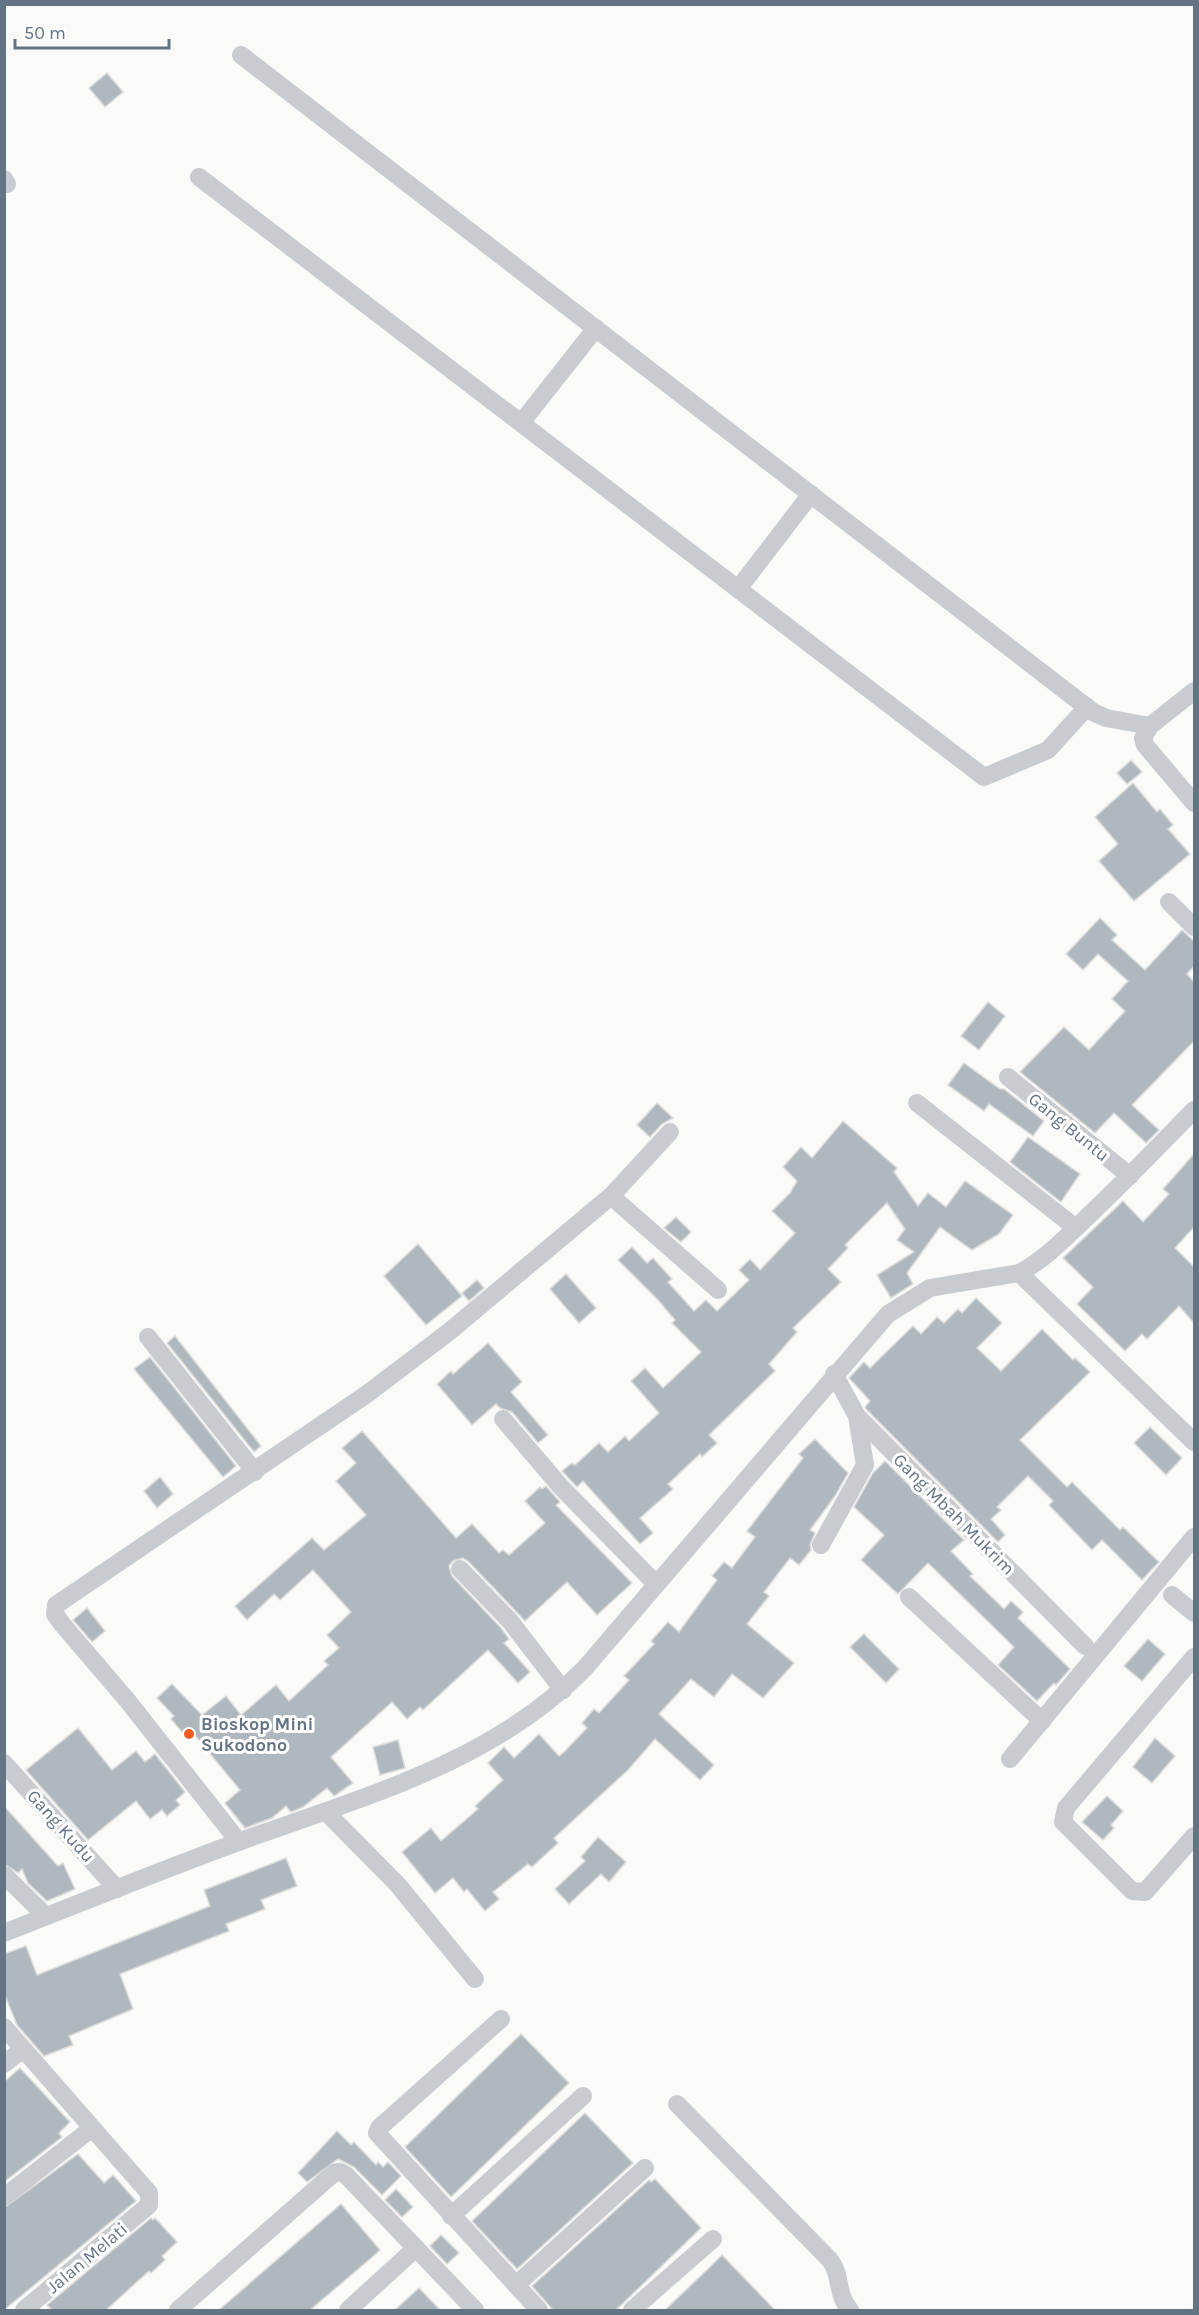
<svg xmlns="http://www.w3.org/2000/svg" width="1199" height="2315" viewBox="0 0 1199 2315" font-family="Karla,sans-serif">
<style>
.building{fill:#b0b8bf;stroke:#dcdcda;stroke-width:1.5}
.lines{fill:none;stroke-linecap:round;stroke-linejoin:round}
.minor{stroke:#c8ccd0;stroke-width:18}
.poi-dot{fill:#f15b21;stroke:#fff;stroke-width:2}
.labels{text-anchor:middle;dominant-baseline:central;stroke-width:6;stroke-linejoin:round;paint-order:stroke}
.street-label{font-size:18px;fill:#637485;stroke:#fff}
.poi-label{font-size:18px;font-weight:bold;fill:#637485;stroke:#fff;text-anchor:start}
</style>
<rect width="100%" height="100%" fill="#fafaf8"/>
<!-- building -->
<g class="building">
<polygon points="107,73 123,92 105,107 89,88"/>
<polygon points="1131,760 1142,772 1127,784 1117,773"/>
<polygon points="1133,783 1157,812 1160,809 1173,825 1168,829 1190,854 1134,901 1099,861 1118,844 1095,817"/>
<polygon points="1100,918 1117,935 1112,940 1145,970 1182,930 1194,941 1194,966 1187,974 1194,982 1194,1041 1132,1105 1159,1130 1146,1143 1114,1113 1095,1133 1020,1072 1064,1027 1089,1050 1125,1011 1112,999 1128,981 1098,954 1083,970 1066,954"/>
<polygon points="988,1002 1005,1016 979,1050 961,1036"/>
<polygon points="964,1063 1000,1089 1004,1089 1044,1121 1033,1136 989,1104 984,1111 948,1085"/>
<polygon points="657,1103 673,1118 662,1124 650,1137 637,1125"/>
<polygon points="843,1121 897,1168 894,1172 918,1206 928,1193 946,1207 965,1181 1013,1215 999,1234 972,1250 940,1227 907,1273 913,1284 891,1298 877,1275 914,1252 897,1240 905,1229 887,1203 845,1245 848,1248 828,1269 841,1282 793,1328 797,1332 769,1364 775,1371 709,1435 717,1443 702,1457 700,1454 668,1484 673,1489 640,1518 653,1533 640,1544 583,1481 577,1487 562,1471 572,1463 575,1465 599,1443 608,1452 625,1436 629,1441 659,1413 631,1381 645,1368 663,1388 701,1352 672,1323 675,1320 658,1300 618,1260 632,1247 647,1263 653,1258 672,1279 668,1282 694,1311 706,1300 717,1311 749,1280 739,1270 750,1259 760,1270 795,1233 772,1211 790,1193 797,1181 783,1167 801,1147 812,1158"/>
<polygon points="1028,1137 1080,1174 1061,1202 1010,1162"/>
<polygon points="1194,1154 1194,1227 1175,1248 1194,1267 1194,1323 1179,1306 1147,1339 1142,1334 1125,1351 1077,1304 1093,1287 1063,1258 1123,1201 1143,1222 1169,1194 1163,1189"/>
<polygon points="676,1217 691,1232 681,1242 664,1228"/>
<polygon points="418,1244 462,1296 426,1325 384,1276"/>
<polygon points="566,1274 596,1308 579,1323 550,1289"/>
<polygon points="477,1280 484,1288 469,1301 462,1293"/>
<polygon points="976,1298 1002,1323 977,1348 1001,1371 1042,1329 1073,1360 1075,1358 1090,1372 1020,1440 1067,1487 1072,1482 1120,1530 1123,1527 1159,1562 1142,1580 1102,1540 1092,1550 1049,1505 1053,1501 1028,1476 997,1507 1001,1510 991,1519 1005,1535 998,1542 866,1409 865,1407 870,1401 849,1378 864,1362 870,1368 913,1326 921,1334 937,1317 944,1323 958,1309 962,1313"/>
<polygon points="175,1336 261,1446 254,1452 167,1343"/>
<polygon points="488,1343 522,1382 511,1392 548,1435 538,1443 512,1412 500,1408 496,1404 472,1425 437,1384 451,1371 453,1374"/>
<polygon points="150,1357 236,1466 223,1477 134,1369"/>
<polygon points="1150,1427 1182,1458 1166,1475 1134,1443"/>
<polygon points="362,1431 456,1538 472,1524 499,1553 503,1550 509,1555 545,1523 525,1501 540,1487 542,1489 546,1486 560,1502 556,1505 632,1583 597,1615 567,1582 525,1621 468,1561 463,1558 453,1561 449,1566 452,1576 501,1628 509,1639 504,1643 530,1672 518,1683 488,1650 423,1710 420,1707 407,1719 392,1702 331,1757 353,1783 334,1796 327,1788 303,1807 291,1812 286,1806 272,1818 245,1828 225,1803 240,1790 193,1733 187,1738 171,1719 174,1716 157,1698 172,1684 202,1715 226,1696 241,1715 276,1685 289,1701 328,1665 324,1661 339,1648 327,1635 351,1612 313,1570 280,1600 274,1594 247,1620 235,1606 312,1538 324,1550 366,1515 336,1481 356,1463 342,1448"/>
<polygon points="815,1439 848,1473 835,1496 810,1530 815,1533 810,1545 811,1550 799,1565 790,1558 764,1592 769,1596 747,1624 794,1663 763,1698 732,1674 714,1697 691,1679 659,1714 714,1765 700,1780 655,1739 628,1770 554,1838 558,1843 532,1867 528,1864 493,1892 499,1899 485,1911 467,1889 464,1892 453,1878 435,1893 402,1852 431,1828 441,1841 478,1809 475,1806 503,1780 488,1763 504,1747 514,1758 539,1734 559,1756 564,1752 587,1728 582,1723 594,1709 599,1713 629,1680 624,1676 654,1644 651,1641 668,1622 679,1632 717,1580 712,1576 724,1562 732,1568 755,1537 747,1531 803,1458 799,1454"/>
<polygon points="885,1461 964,1540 951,1551 973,1574 970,1576 1004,1609 1011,1601 1023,1612 1018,1618 1070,1669 1056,1685 1054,1683 1037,1701 998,1665 1014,1647 928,1563 898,1594 861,1560 884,1535 854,1507 873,1473"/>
<polygon points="160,1477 173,1494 157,1508 144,1491"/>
<polygon points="87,1608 105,1631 92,1642 73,1620"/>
<polygon points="864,1634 899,1669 886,1683 850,1647"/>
<polygon points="1148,1639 1165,1654 1142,1681 1124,1666"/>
<polygon points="78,1728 112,1770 136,1751 145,1762 155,1754 185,1792 176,1800 180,1805 167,1816 162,1810 150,1819 136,1801 88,1840 26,1770"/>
<polygon points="1155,1738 1175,1756 1152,1783 1133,1767"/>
<polygon points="398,1740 405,1768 380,1775 373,1747"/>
<polygon points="1107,1796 1123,1811 1111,1825 1114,1828 1103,1840 1082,1822"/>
<polygon points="4,1806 58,1866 63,1863 75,1889 47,1901 28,1883 22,1869 18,1873 4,1864"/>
<polygon points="598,1837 626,1862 609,1882 601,1874 569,1904 555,1889 585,1861 581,1857"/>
<polygon points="286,1858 297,1886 261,1900 265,1909 226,1924 229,1931 120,1974 133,2009 69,2036 73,2045 44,2056 17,2025 4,1993 4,1954 26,1946 37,1975 210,1906 204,1890"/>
<polygon points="521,2034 569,2083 451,2197 405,2147"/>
<polygon points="20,2068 70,2122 59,2133 62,2137 4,2182 4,2082"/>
<polygon points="585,2113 633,2163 517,2269 472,2221"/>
<polygon points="337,2131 351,2145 354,2142 376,2165 378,2162 383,2167 388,2162 401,2176 382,2195 354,2167 338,2159 307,2182 298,2173"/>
<polygon points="78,2154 104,2183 113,2175 136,2201 4,2310 4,2208"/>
<polygon points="655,2179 701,2228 616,2310 553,2310 532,2286 649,2180 651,2182"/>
<polygon points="396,2189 413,2207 402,2217 385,2200"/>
<polygon points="341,2204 380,2250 370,2259 310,2310 219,2310"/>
<polygon points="151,2218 153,2220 155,2218 177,2242 162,2256 165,2260 151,2273 149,2271 106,2310 52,2310 47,2305"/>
<polygon points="441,2235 459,2253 447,2264 430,2246"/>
<polygon points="722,2255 775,2310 665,2310 710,2267"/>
<polygon points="419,2288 440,2310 395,2310"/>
</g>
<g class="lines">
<!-- minor -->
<g class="minor">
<polyline points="241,55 1093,712 1106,718 1150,726"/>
<polyline points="199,177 984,777 1048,750 1087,707"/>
<polyline points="4,179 7,184"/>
<polyline points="521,423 596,328"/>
<polyline points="738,589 811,494"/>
<polyline points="1194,691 1150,726 1143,738 1145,745 1194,803"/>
<polyline points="1169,902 1194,927"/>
<polyline points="1008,1077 1130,1176"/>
<polyline points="917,1103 1076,1228"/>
<polyline points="611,1196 718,1290"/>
<polyline points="1019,1273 1194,1442"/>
<polyline points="148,1337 255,1472"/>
<polyline points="834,1374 857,1416 1085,1646"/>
<polyline points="503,1419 561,1487 656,1584"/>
<polyline points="821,1545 865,1465 857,1416"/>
<polyline points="460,1569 510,1621 563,1690"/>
<polyline points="1172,1595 1194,1613"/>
<polyline points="909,1597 1042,1721"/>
<polyline points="1194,1657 1066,1808 1063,1822 1132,1891 1145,1892 1194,1836"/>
<polyline points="1010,1759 1194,1537"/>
<polyline points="4,1763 117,1889"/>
<polyline points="327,1813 398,1885 475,1979"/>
<polyline points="239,1842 127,1700 62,1624 55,1614 56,1605 367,1394 450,1331 611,1196 670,1132"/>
<polyline points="4,1875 46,1916"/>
<path d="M4 1933C82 1902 160 1871 238 1842 360 1798 492 1763 585 1668L888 1314 930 1288 1019 1273C1044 1260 1063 1240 1083 1221 1121 1185 1158 1147 1194 1110"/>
<polyline points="501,2019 379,2128 377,2133 539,2310"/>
<polyline points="4,2027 149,2193 149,2205 24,2310"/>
<polyline points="4,2064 22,2050"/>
<path d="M677 2104 830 2260C842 2275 836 2295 850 2310"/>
<polyline points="4,2197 91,2129"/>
<polyline points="451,2216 583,2096"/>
<polyline points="516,2285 645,2168"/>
<polyline points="178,2310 334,2173 340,2172 346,2175 475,2310"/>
<polyline points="348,2310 416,2248"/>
<polyline points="632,2310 713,2239"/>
</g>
</g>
<!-- markers -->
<circle class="poi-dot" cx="189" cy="1734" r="6"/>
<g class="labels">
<!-- street labels -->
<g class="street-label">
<text transform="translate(1069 1127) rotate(39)">Gang Buntu</text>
<text transform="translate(954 1514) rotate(45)">Gang Mbah Mukrim</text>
<text transform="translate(61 1826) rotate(48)">Gang Kudu</text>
<text transform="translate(87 2258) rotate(-40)">Jalan Melati</text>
</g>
<!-- poi labels -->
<g class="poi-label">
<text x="201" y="1724">Bioskop Mini<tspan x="201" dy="21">Sukodono</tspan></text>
</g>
</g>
<!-- border -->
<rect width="1199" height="2315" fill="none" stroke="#637485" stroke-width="12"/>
<!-- scale -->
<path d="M15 39v9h154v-9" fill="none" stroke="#637485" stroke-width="3"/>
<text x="24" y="39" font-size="18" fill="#637485" stroke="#ffffff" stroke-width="4.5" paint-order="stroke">50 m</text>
</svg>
